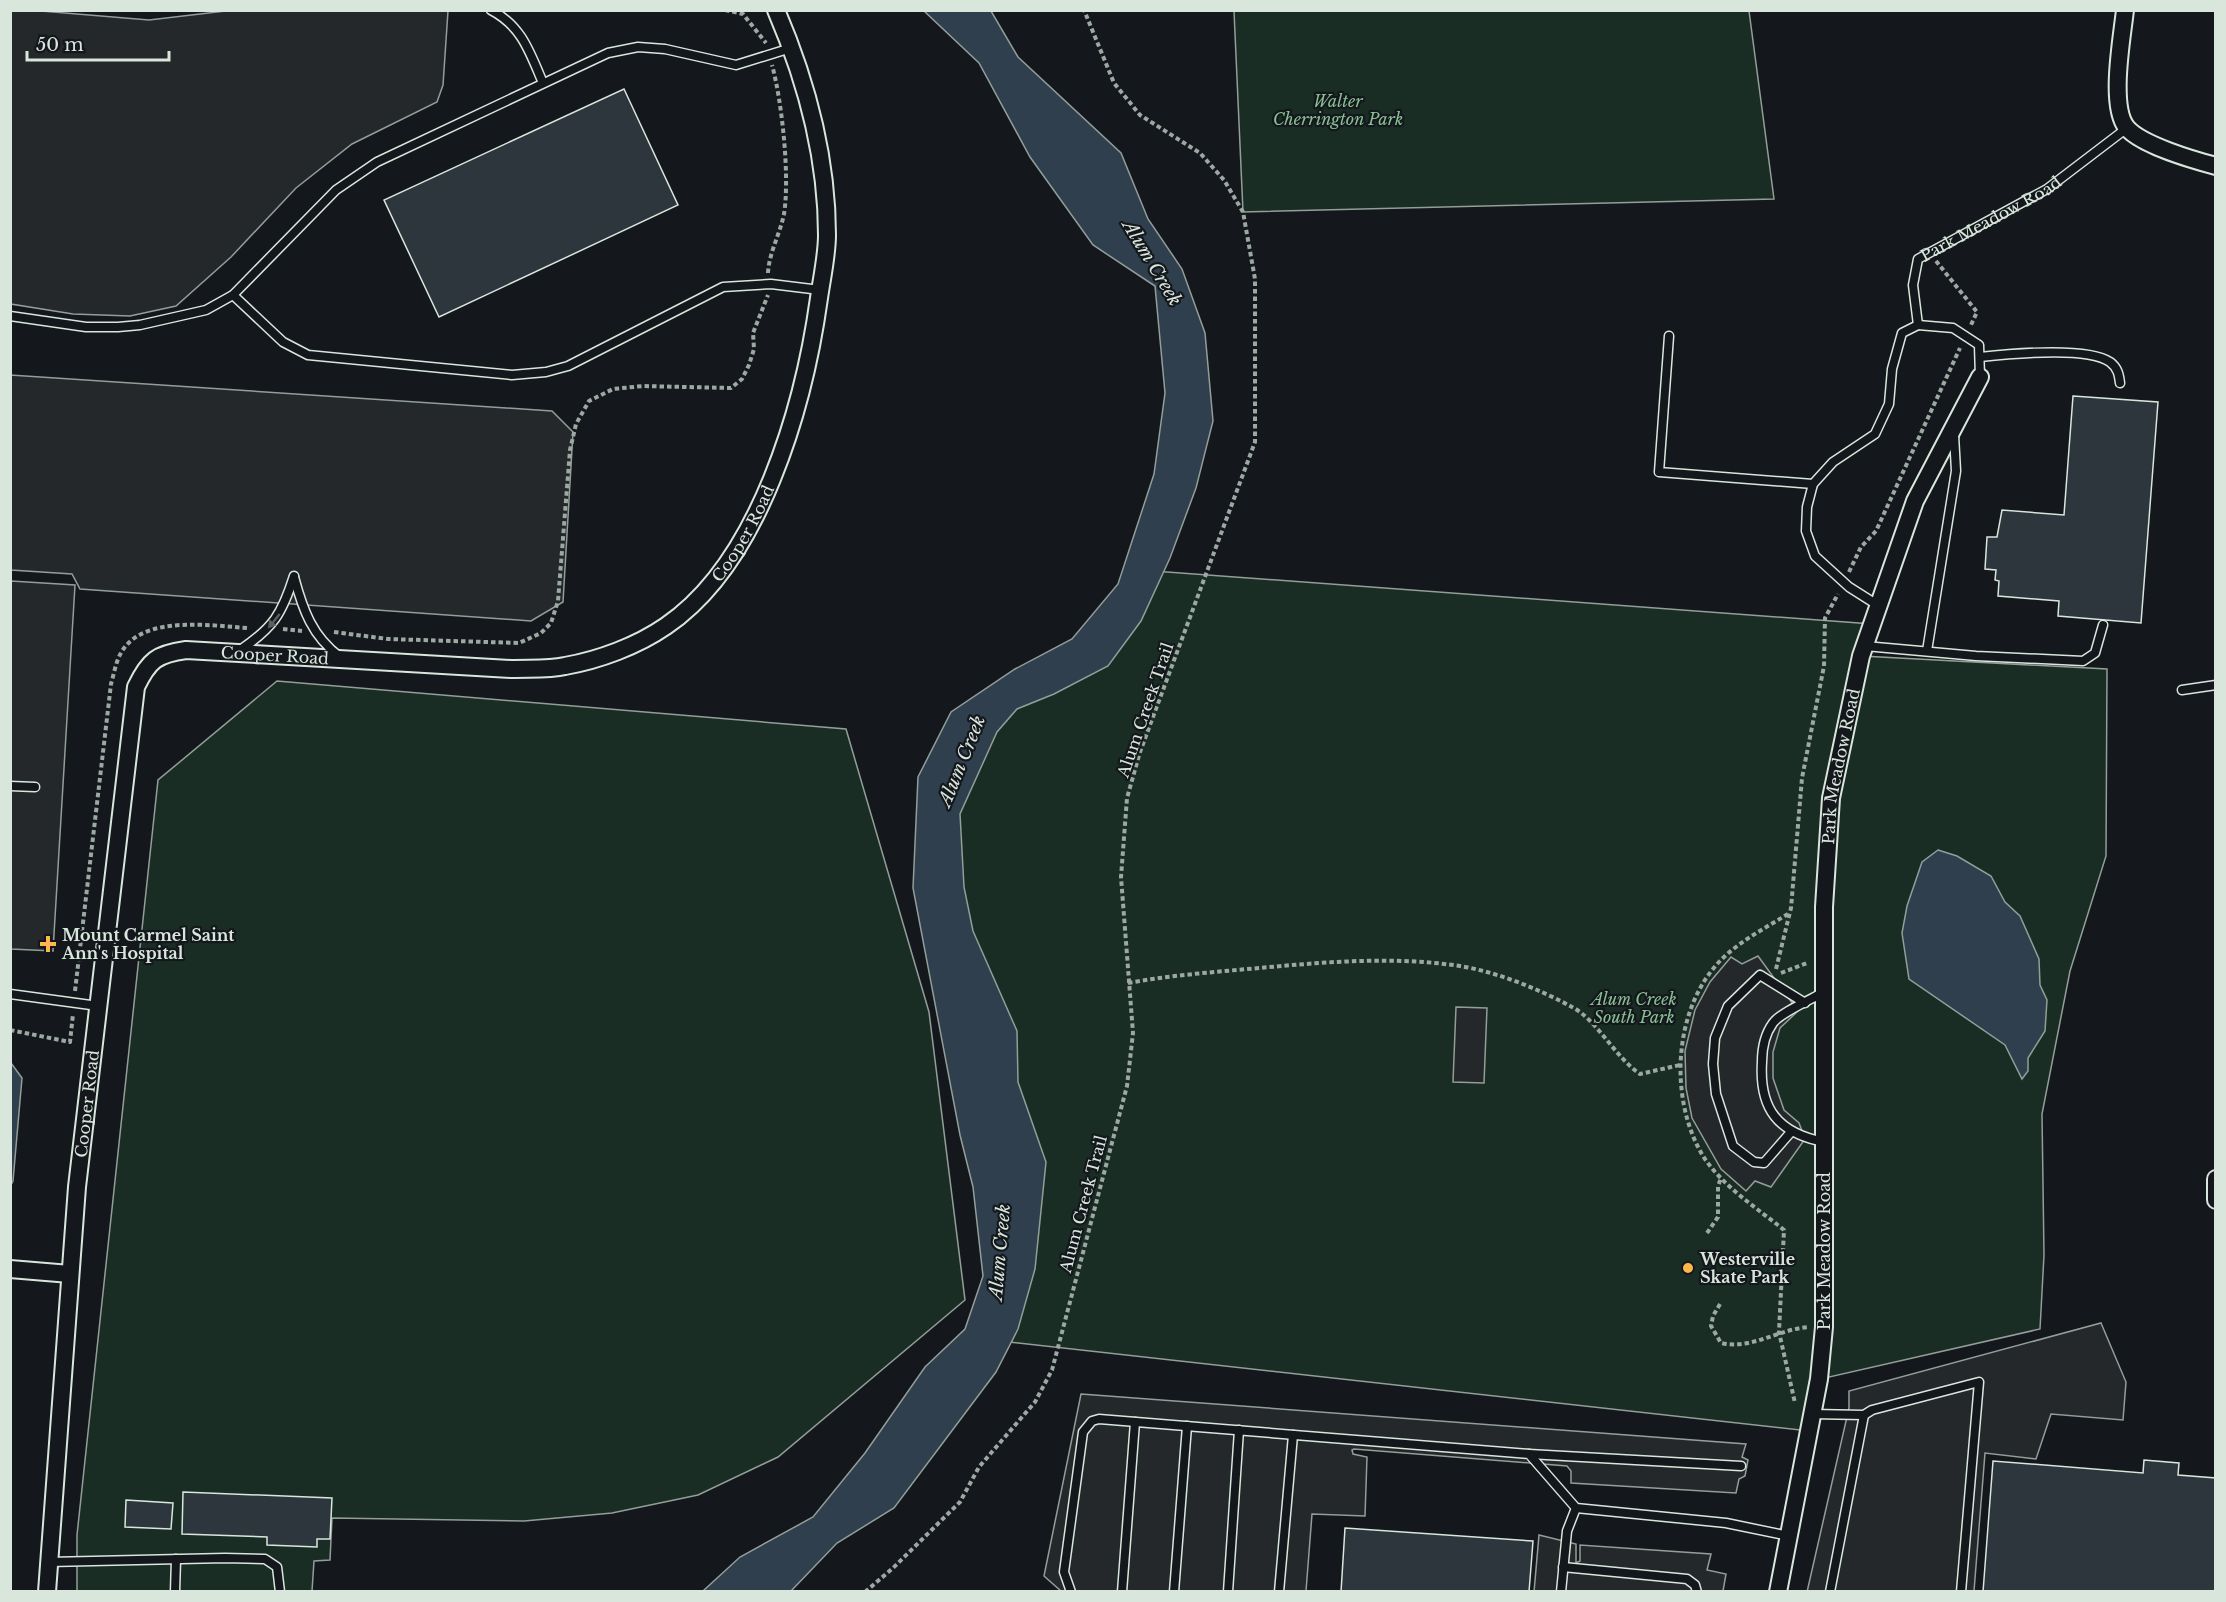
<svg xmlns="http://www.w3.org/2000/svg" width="2226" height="1602" viewBox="0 0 2226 1602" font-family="'Libre Baskerville',serif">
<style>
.green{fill:#1a2d24;stroke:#939e99;stroke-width:1.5}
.parking{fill:#24282b;stroke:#939e99;stroke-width:1.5}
.water{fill:#2f3f4d;stroke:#939e99;stroke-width:1.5}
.building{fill:#2c363c;stroke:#d8e6dc;stroke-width:1.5}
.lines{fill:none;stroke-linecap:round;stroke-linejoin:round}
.lane-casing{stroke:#d8e6dc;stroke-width:11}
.street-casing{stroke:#d8e6dc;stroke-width:20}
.path{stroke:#9da8a2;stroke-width:4;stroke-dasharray:4.5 3;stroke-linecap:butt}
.lane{stroke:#14181c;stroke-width:8}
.street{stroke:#14181c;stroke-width:16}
.oneway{fill:#59605f}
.poi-dot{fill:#ffb74d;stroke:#14181c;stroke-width:2}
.labels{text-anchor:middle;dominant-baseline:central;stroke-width:4.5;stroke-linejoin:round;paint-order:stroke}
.park-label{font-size:16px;font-style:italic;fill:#8ac095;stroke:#14181c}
.street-label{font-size:16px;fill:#d8e6dc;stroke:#14181c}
.poi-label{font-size:16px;font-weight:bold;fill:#d8e6dc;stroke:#14181c;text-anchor:start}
.water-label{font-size:18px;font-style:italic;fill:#d8e6dc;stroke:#14181c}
</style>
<rect width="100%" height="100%" fill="#14181c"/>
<!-- green -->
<g class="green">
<polygon points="1234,11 1749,11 1774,199 1243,212"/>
<polygon points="1140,570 1872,624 1862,656 2107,669 2106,856 2070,971 2042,1114 2044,1255 2040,1329 1820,1379 1809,1431 992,1340 940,806 982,708 1090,646"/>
<polygon points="277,681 846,729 929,1012 965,1300 778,1457 698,1495 612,1513 524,1521 332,1518 330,1560 314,1561 312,1591 77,1592 77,1535 158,780"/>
</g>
<!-- parking -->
<g class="parking">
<polygon points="234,10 448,11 443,85 437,102 352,144 296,188 231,257 176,306 130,316 73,314 11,304 11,11 41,11 149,20"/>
<polygon points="10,375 552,411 573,432 563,602 531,621 80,589 72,574 11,570"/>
<polygon points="11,581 75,585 53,951 11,949"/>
<polygon points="1758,956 1798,1011 1780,1028 1773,1052 1773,1078 1784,1110 1799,1123 1805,1139 1771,1187 1755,1181 1746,1191 1721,1169 1692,1118 1686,1088 1685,1051 1695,1010 1710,982 1731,957 1742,964"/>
<polygon points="1456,1007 1487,1008 1484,1083 1453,1082"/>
<polygon points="2101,1323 2126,1382 2123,1420 2051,1414 2036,1459 1985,1453 1974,1591 1807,1592 1849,1408 1849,1391"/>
<polygon points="1081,1394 1746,1444 1742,1457 1748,1460 1745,1476 1739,1479 1736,1493 1571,1483 1571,1471 1567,1466 1354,1449 1352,1450 1353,1454 1367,1457 1365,1516 1312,1514 1306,1591 1061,1591 1044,1576"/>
<polygon points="1539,1535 1576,1544 1576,1563 1580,1561 1580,1545 1711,1554 1707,1570 1726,1574 1723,1591 1534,1592"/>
</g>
<!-- water -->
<g class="water">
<polygon points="924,11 991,11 1018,57 1121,153 1148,219 1182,269 1205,333 1213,421 1196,488 1170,558 1141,621 1108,666 1054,694 1017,709 997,732 960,814 964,887 973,931 1017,1031 1018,1082 1046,1162 1035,1269 1018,1329 996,1372 894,1508 837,1543 791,1591 703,1591 740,1557 813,1517 865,1453 925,1367 965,1329 983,1276 973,1187 960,1135 913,888 918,777 951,712 1015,669 1072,639 1118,584 1154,474 1165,393 1155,286 1093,245 1030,157 979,63"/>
<polygon points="1938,850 1957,856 1991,876 2005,902 2020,916 2039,959 2040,985 2047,1000 2045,1031 2028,1058 2028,1071 2022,1079 2005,1045 1909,979 1902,933 1907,906 1922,862"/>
<polygon points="11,1063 22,1078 13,1181 11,1185"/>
</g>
<!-- building -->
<g class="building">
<polygon points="624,89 678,205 439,317 384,200"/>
<polygon points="2073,396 2158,402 2141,623 2058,616 2059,601 1998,596 1999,581 1995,580 1996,570 1985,569 1987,537 1997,537 2002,510 2064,515"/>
<polygon points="2144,1460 2179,1463 2178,1475 2216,1478 2216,1592 1983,1592 1993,1461 2143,1473"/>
<polygon points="183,1492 332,1498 330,1539 317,1539 317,1547 267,1545 267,1537 182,1534"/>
<polygon points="126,1500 173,1503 171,1529 125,1527"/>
<polygon points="1345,1528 1533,1541 1529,1592 1341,1592"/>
</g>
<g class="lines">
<!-- lane casing -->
<g class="lane-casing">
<g id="lane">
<path d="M491 10C522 26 530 53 543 83"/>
<polyline points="233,295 283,342 308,355 512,375 546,372 568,366 723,287 771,284 820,290"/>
<polyline points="10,316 86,327 118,327 140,325 206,310 233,295 336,190 377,162 608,53 638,47 665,49 736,65 791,48"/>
<path id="s1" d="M1918 325 1913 285 1918 259 2047 189 2127 128"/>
<polyline points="1918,325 1953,328 1979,345 1980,377"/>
<polyline points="1669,336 1659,472 1813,484"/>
<path d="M1980 357C2008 354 2087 346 2110 362 2118 368 2119 375 2120 383"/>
<path d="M294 577C303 610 312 636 340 657"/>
<polyline points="1879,606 1849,587 1815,556 1806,531 1807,507 1813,484 1833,462 1875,434 1889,404 1892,369 1902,333 1918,325"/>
<polyline points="1865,646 1976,656 2083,661 2095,653 2103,625"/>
<path d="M240 650C273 628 282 614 294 576"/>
<polyline points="1927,651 1956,471 1954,435"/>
<polyline points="2182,690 2216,685"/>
<polyline points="10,786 35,787"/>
<polyline points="10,994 98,1006"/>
<polyline points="1791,1132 1764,1163 1754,1162 1733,1146 1716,1094 1713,1064 1715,1038 1728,1006 1760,975 1805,1003"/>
<path d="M1824 1142C1778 1133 1759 1109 1762 1062 1762 1049 1765 1034 1773 1023 1780 1013 1812 999 1824 992"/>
<polyline points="1812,1414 1864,1415 1872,1410 1979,1382 1961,1592"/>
<polyline points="1529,1454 1741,1466"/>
<polyline points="49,1562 225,1558 265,1559 277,1567 280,1592"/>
<polyline points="1563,1567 1687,1579 1695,1585 1697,1592"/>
<polyline points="175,1592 176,1559"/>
<polyline points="1071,1592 1064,1572 1083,1432 1092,1421 1099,1419 1529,1454 1576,1508 1726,1523 1789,1536"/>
<polyline points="1122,1592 1135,1422"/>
<polyline points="1174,1592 1187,1426"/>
<polyline points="1228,1592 1239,1430"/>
<polyline points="1279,1592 1293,1435"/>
<polyline points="1561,1592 1567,1531 1576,1508"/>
<polyline points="1830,1592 1864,1415"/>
</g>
</g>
<!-- street casing -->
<g class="street-casing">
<g id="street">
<path d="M2125 10C2122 38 2109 107 2127 128 2142 145 2193 160 2216 166"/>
<polyline points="2216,1179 2216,1200"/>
<polyline points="10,1269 70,1274"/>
<path id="s2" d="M47 1592 77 1187 136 687C149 660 157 654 186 650L511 669C528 668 548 670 565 666 599 660 637 646 666 626 760 562 804 406 819 298 822 277 827 255 827 235 827 159 806 80 776 10"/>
<path id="s3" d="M1778 1592 1819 1379 1824 1327V907L1831 798 1861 656 1915 501 1980 377"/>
</g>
</g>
<!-- path -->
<g class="path">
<polyline points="725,10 743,14 766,43"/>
<polyline points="1936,261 1977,312 1971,325"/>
<path d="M768 273C769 253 780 234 784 214 790 177 782 101 772 65"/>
<polyline points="1849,572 1861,547 1876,531 1960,348"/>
<polyline points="283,629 302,631"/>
<polyline points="334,632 388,639 519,643 541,633 551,623 558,601 570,450 576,424 589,401 613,389 643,386 731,388 742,379 749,365 754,349 753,333 768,295"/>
<path d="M1788 914C1767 927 1742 940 1724 957 1673 1005 1668 1098 1703 1156 1722 1186 1757 1208 1784 1230L1779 1332 1795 1403"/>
<polyline points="1776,969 1791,908 1802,778 1824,666 1825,618 1838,594"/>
<polyline points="1781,973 1807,963"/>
<path d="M1128 983C1172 975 1215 972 1259 968 1325 962 1394 956 1460 966 1497 972 1539 989 1572 1007 1596 1019 1615 1057 1640 1074L1680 1065"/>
<path d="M75 991 111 684C114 674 116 661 121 653 142 614 213 626 248 628"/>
<polyline points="10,1030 70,1042 73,1014"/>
<polyline points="1707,1233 1718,1217 1718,1186 1721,1178"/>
<path d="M1720 1304 1713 1316 1711 1326 1721 1343C1752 1350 1778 1329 1809 1327"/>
<polyline points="865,1592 893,1568 960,1502 979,1467 1035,1402 1052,1370 1127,1086 1133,1033 1121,877 1127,798 1140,752 1255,442 1255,279 1243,212 1224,180 1200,153 1140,115 1114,83 1084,10"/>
</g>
<!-- lane -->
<use href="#lane" class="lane"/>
<!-- street -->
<use href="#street" class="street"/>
</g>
<!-- one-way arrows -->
<defs><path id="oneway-solid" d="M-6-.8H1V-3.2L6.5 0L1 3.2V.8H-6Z" transform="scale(1.5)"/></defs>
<use class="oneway" href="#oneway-solid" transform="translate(274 621) rotate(129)"/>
<!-- markers -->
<g class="poi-dot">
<path d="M45 935h6v6h6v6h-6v6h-6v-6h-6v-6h6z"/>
<circle cx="1688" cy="1268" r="6"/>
</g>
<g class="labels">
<!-- park labels -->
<g class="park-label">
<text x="1338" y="101">Walter<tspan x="1338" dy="18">Cherrington Park</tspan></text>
<text x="1634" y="999">Alum Creek<tspan x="1634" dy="18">South Park</tspan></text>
</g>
<!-- street labels -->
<g class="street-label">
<text stroke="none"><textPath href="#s1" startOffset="150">Park Meadow Road</textPath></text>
<text stroke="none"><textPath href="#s2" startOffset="1587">Cooper Road</textPath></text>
<text stroke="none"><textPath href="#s2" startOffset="1065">Cooper Road</textPath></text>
<text transform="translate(1145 710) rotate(-71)">Alum Creek Trail</text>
<text stroke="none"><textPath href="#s3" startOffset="831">Park Meadow Road</textPath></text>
<text stroke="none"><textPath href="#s2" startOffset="490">Cooper Road</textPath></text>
<text transform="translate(1083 1204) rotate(-75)">Alum Creek Trail</text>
<text stroke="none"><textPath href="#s3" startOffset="345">Park Meadow Road</textPath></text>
</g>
<!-- poi labels -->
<g class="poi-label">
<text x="62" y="935">Mount Carmel Saint<tspan x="62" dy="18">Ann's Hospital</tspan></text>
<text x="1700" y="1259">Westerville<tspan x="1700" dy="18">Skate Park</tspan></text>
</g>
<!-- water labels -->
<g class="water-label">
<text transform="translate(1152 263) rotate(59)">Alum Creek</text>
<text transform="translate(962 761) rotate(-68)">Alum Creek</text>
<text transform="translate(1000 1252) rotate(-85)">Alum Creek</text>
</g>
</g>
<!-- border -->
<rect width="2226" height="1602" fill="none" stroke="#d8e6dc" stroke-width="24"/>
<!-- scale -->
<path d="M27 51v9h142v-9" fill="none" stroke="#d8e6dc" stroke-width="3"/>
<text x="36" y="51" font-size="18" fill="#d8e6dc" stroke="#14181c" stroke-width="4.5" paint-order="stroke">50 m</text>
</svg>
